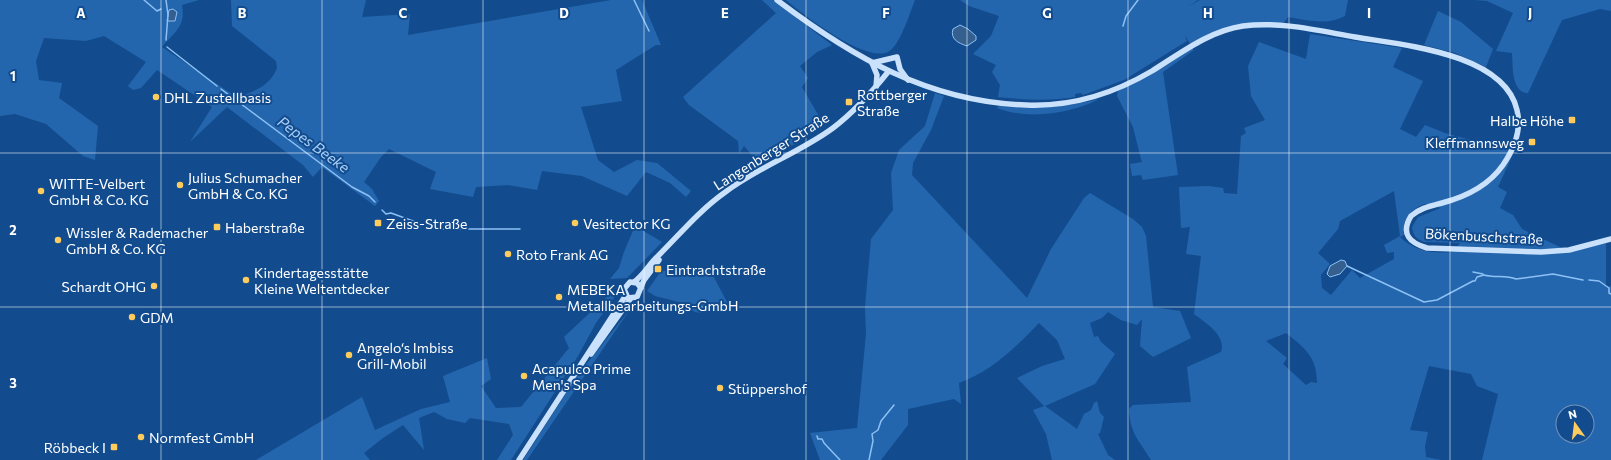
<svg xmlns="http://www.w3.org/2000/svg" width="1611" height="460" viewBox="0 0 1611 460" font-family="Commissioner,sans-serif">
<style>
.green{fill:#2466ad;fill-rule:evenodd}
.water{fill:#345f8f;stroke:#8dc1f5}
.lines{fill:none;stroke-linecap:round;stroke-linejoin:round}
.stream{stroke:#8dc1f5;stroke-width:1.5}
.secondary{stroke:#cae1fc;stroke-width:5.5}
.grid{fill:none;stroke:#fff;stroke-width:1;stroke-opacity:0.55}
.poi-dot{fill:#ffcb5c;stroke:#124c8e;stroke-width:1.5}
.labels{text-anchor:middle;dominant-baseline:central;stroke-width:4;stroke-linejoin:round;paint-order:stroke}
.poi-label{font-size:14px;fill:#fff;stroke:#124c8e;text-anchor:start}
.street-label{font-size:14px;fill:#fff;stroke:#124c8e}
.water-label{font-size:15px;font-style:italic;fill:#a8cff9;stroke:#124c8e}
.grid-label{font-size:13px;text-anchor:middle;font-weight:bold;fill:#fff;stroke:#124c8e;stroke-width:4;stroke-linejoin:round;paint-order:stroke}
</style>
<rect width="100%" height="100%" fill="#124c8e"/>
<!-- green -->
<g class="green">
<path d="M0 0H199L182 5C186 26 175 32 162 47L236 97C254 92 270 86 277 68L276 61 232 26 231 0H366L362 17 410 14 408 35 611 0H642L661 45H656L616 70 622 101 581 107 598 160 614 172 637 160 657 163 691 191 686 197 670 183 646 172 627 196 582 176 542 171 537 190 508 185 476 187 473 197 430 189 436 172 389 149 381 157 364 182 372 189 379 201 375 206 322 167 313 177 303 165 227 107 190 142 212 107 157 70 141 88 133 90 128 86 146 62 104 36 86 41 44 38 36 61 39 80 62 83 59 98 98 126 95 160 83 156 46 124 15 114 0 116Z"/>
<polygon points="762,0 773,0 832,45 817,52 800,66 808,78 802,87 824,125 795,144 757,161 744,146 739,154 738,141 689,105 683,97 776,13"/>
<path d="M786 0H915C910 12 900 46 888 52 865 63 804 15 786 0Z"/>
<path d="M960 0H1198L1189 6 1200 0H1348L1345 16C1327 26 1307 20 1288 17L1283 24C1241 24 1227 23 1190 44L1185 35 1187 41 1124 80 1083 95 1081 93 1075 94V97C1050 101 1024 100 998 97L1000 85 992 72 996 65 973 54 991 36 999 16 969 6Z"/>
<path d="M1474 0H1611V11L1600 9 1562 20 1528 93C1511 93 1513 65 1512 53L1496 51 1513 13 1487 1Z"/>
<polygon points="1438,11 1461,22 1493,49 1486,67 1455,53 1424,45"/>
<path d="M1310 34 1402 48 1393 67 1423 81 1400 129 1416 137 1425 125 1445 133 1514 152 1498 187 1507 192 1500 208 1513 215 1522 229 1562 248 1564 253 1606 243V287L1611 286V460H1482L1498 394 1477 386 1471 374 1429 366 1410 430 1428 432 1425 446 1426 457 1441 460H1151C1139 440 1130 434 1129 409L1133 405 1191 402 1187 367 1221 352C1227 336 1205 322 1194 314L1201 256 1186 254 1190 227 1181 228 1179 187 1209 186 1223 188 1224 193 1237 194 1241 136 1246 133 1244 128 1265 120 1251 96 1248 66 1259 42 1306 59ZM1394 191 1400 236 1384 245 1387 253 1394 252V259L1360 278 1352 270 1331 295 1322 288 1321 275 1330 264 1318 253 1338 229 1340 221ZM1424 204 1441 208 1418 217 1412 227C1413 235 1416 239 1424 242L1460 243 1453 252C1433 254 1414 251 1400 237L1404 235C1402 219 1410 210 1424 204ZM1286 333C1305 348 1317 357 1317 383L1311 382 1306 385 1283 364 1287 358 1266 341ZM1563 412H1587V436H1563Z"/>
<polygon points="1192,48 1194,50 1163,72 1178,175 1143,180 1141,175 1132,176 1130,164 1142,162 1141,159 1133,127 1117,96 1118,91 1164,67"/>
<path d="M935 93 944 96 931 130 913 163 912 175 1027 298 1051 249 1084 198 1090 193 1133 219 1142 227 1146 236 1153 307 1180 311 1191 338 1153 357 1140 346 1142 319 1137 325 1121 320 1108 312 1102 318 1090 323 1094 337 1098 336 1101 342 1115 354 1095 384 1045 406 1077 429 1084 414 1091 410 1094 403 1097 401 1100 413 1104 417 1100 433 1098 434 1108 455 1115 460H1052L1046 434 1033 410 1044 406 1017 378 1042 366 1065 359 1057 340 1039 323C1015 348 992 371 959 383L961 404 954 399 908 409V425L881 460H820L810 433 857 428 866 334 865 307 871 239 893 210 891 173 899 150 925 126Z"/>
<path d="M1099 99C1070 114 1028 120 997 108L999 106H1002C1035 110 1067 107 1099 99Z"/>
<polygon points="635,226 662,242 627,278 610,279 619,268 624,252"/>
<polygon points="709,268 728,304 701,313 695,312 679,302 655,296 647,291 661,271"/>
<polygon points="611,293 616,295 596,323 578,356 511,460 497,460 513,435 509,424 470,418 465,423 447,419 434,412 419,418 424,450 403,425 383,438 364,453 370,460 256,460 362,397 375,430 421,409 450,402 443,376 487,358 491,379 481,386 496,408 521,407 569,348 564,337"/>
<polygon points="631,308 527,460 523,460 577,376"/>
</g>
<!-- water -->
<g class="water">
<polygon points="173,9 177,12 175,21 167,21 169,10"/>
<path d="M960 25 968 29 976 36V40L967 46C958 43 950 39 953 29Z"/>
<polygon points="1341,260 1345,261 1347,266 1340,274 1330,277 1327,274 1330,266"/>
</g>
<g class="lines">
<!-- stream -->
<g class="stream">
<polyline points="144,0 157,11 161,9"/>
<polyline points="634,0 649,31"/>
<polyline points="1123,26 1126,16 1138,0"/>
<polyline points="166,40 168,15 166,0"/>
<polyline points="167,47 217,86"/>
<polyline points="221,89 352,187 369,196 375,202"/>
<polyline points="382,210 386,214 391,213 435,229 520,229"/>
<path d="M1347 266 1424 302 1437 300 1473 281H1475L1477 277 1484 275C1494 278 1506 275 1516 279L1553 274 1583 280"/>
<polyline points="1473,272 1483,274"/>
<polyline points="1589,280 1599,281 1609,288 1609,293 1611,294"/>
<polyline points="817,436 818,439 822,439 824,443 840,460"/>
<polyline points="869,460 873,441 872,434 878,430 881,421 894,405"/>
</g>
<!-- secondary -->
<g class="secondary">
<path d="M777 0C852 57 929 102 1026 105 1071 107 1113 94 1152 71 1181 53 1209 31 1243 26 1280 21 1320 31 1355 37 1402 45 1504 53 1517 110 1522 130 1514 149 1503 165 1489 185 1465 197 1442 203 1431 206 1420 208 1411 216 1400 234 1410 243 1427 248L1541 252 1569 250 1611 239"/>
<polyline points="872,63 897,57 900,69 908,80"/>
<polyline points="872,63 877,75 876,87"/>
<path d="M634 282C644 275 649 264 658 256 680 234 699 211 724 193 758 167 799 153 833 128 854 112 872 92 888 72"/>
<polyline points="641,288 637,283 630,282 624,289 628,298 637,297 644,280 659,260"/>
<polyline points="591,354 631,298"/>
<polyline points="519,460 626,295"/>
</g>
</g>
<!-- grid -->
<path class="grid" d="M161 0V460M322 0V460M483 0V460M644 0V460M806 0V460M967 0V460M1128 0V460M1289 0V460M1450 0V460M0 153H1611M0 307H1611"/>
<!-- markers -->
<g class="poi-dot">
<circle cx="156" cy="97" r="4"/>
<rect x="845" y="98" width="8" height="8" rx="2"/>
<rect x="1568" y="116" width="8" height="8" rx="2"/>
<rect x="1528" y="138" width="8" height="8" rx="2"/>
<circle cx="180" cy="185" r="4"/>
<circle cx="41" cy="191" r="4"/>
<rect x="374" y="219" width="8" height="8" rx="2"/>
<circle cx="575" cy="223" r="4"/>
<rect x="213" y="223" width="8" height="8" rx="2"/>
<circle cx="58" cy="240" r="4"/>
<circle cx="508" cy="254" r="4"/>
<rect x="654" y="265" width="8" height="8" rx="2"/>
<circle cx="246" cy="280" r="4"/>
<circle cx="154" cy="286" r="4"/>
<circle cx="559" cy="297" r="4"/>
<circle cx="132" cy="317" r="4"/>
<circle cx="349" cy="355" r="4"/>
<circle cx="524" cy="376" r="4"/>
<circle cx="720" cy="388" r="4"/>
<circle cx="141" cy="437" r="4"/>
<rect x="110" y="443" width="8" height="8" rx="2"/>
</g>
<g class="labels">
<!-- poi labels -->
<g class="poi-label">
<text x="857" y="94">Rottberger<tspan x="857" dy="16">Straße</tspan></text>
<text x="164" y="97">DHL Zustellbasis</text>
<text x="1564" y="120" text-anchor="end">Halbe Höhe</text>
<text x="1524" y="142" text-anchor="end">Kleffmannsweg</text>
<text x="188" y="177">Julius Schumacher<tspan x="188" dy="16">GmbH &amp; Co. KG</tspan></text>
<text x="49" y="183">WITTE-Velbert<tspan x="49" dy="16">GmbH &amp; Co. KG</tspan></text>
<text x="386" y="223">Zeiss-Straße</text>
<text x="583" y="223">Vesitector KG</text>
<text x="225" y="227">Haberstraße</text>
<text x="66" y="232">Wissler &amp; Rademacher<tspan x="66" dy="16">GmbH &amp; Co. KG</tspan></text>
<text x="516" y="254">Roto Frank AG</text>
<text x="666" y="269">Eintrachtstraße</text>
<text x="254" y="272">Kindertagesstätte<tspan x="254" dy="16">Kleine Weltentdecker</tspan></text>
<text x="146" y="286" text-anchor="end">Schardt OHG</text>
<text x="567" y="289">MEBEKA<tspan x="567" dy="16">Metallbearbeitungs-GmbH</tspan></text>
<text x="140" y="317">GDM</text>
<text x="357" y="347">Angelo‘s Imbiss<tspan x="357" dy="16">Grill-Mobil</tspan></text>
<text x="532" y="368">Acapulco Prime<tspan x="532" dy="16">Men's Spa</tspan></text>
<text x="728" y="388">Stüppershof</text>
<text x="149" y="437">Normfest GmbH</text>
<text x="106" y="447" text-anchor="end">Röbbeck I</text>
</g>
<!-- street labels -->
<g class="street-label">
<text transform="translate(771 151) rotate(-32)">Langenberger Straße</text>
<text transform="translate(1484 236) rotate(3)">Bökenbuschstraße</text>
</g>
<!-- water labels -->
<g class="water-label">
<text transform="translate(314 144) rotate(36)">Pepes Beeke</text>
</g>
</g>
<g class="grid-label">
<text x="81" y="18">A</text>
<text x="242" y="18">B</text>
<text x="403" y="18">C</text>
<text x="564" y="18">D</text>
<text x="725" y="18">E</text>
<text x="886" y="18">F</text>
<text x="1047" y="18">G</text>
<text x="1208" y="18">H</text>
<text x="1369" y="18">I</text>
<text x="1530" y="18">J</text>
<text x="13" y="81">1</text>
<text x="13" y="235">2</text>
<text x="13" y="388">3</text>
</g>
<!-- north arrow -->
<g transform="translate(1575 424) rotate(346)"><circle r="19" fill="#124c8e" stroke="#7194bb"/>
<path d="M0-3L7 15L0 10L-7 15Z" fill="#ffcb5c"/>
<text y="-6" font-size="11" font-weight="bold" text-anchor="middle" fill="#ffffff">N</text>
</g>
</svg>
